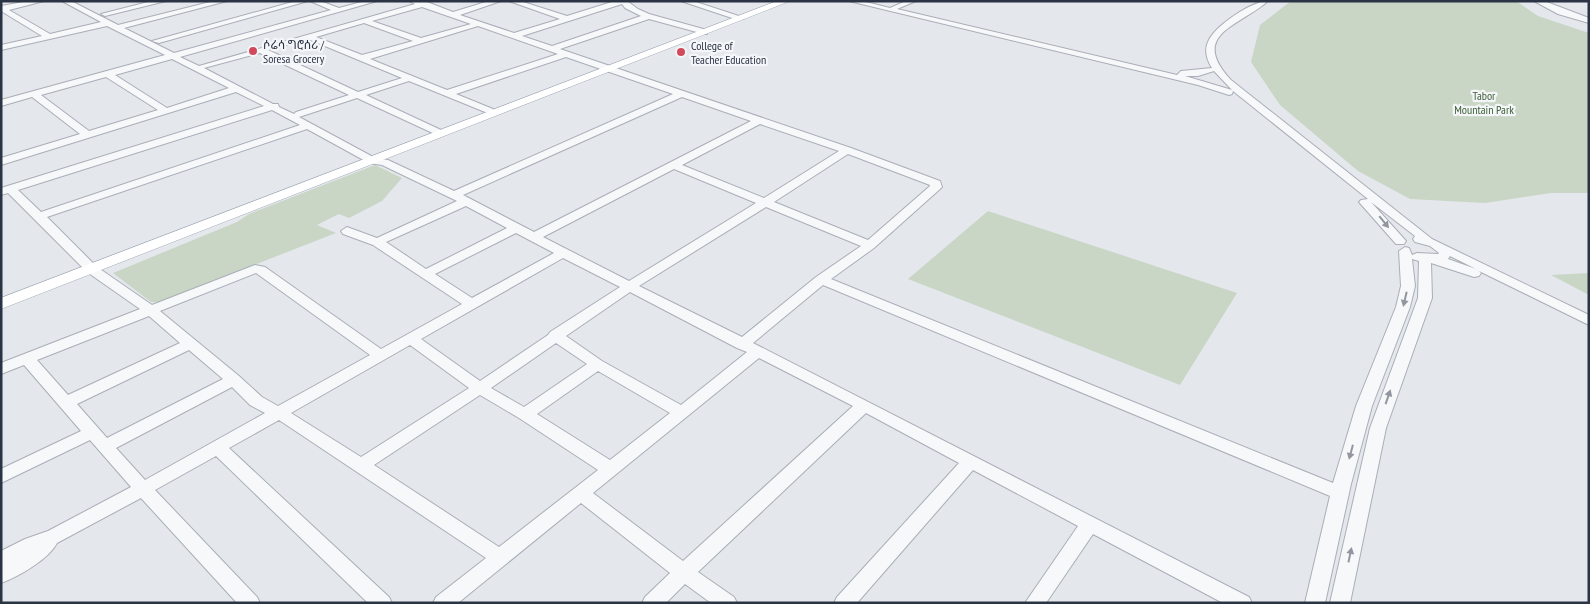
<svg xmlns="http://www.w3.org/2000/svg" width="1590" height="604" viewBox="0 0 1590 604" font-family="'PT Sans Narrow','Noto Sans Ethiopic',sans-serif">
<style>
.green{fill:#c9d6c5}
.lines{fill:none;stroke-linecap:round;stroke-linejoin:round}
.minor-casing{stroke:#a9aeb7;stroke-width:2}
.major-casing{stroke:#a3abb8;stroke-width:1}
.minor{fill:#f7f8fa;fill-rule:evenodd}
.major{fill:#fff;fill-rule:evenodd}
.oneway{fill:#9196a0}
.poi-dot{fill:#d1495b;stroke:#f4f6f9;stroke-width:2}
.labels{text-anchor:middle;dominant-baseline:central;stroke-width:4.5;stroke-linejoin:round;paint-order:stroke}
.far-poi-label{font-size:12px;fill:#2b3445;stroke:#f4f6f9;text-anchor:start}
.far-park-label{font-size:12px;fill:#3f6138;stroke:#f4f6f9}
</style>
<rect width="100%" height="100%" fill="#e4e7ec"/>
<!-- green -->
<g class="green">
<polygon points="1291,1 1516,1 1538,16 1589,33 1589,193 1551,193 1485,203 1410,199 1358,171 1280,105 1251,62 1260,25"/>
<polygon points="375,165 402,178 382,201 349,218 339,214 317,225 336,233 159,302 151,302 113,273 237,222 249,214"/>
<polygon points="988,211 1237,293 1180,385 908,279"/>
<polygon points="1589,273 1589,295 1551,275"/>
</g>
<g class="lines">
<!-- minor casing -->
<g class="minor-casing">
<g id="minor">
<path d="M29 1H44L9 10 50 34 101 22 62 1H71L118 25 214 1H227L124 28 174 53 331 10 310 1H320L339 8 365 1H377L180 57 199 66 415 4 409 1 427 2 453 12 489 1H501L460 15 514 33 560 19 509 1H520L567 16 615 1H627L638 9 649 14 707 30V34H704L649 19 560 49 851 148 940 181 942 187 940 189 874 248 831 279 1333 483 1356 406 1396 307 1401 286 1399 251 1405 247 1409 248 1412 255 1417 253 1438 254 1439 253 1430 246 1415 242 1413 239 1415 236 1371 202 1406 241 1404 244H1396L1359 202 1361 200 1368 199 1233 91 1232 94 1229 95 1198 85 849 1H862L890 8 906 1H916L897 9 1177 75 1181 71 1212 68C1207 60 1204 51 1208 42 1214 26 1252 1 1268 1 1240 26 1188 34 1231 80L1432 239 1589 315V325L1479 271 1481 273 1479 276 1474 277 1431 263 1432 298 1386 428 1350 603H1330L1370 428 1418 298 1419 261 1412 259 1415 286 1410 307 1372 406 1351 484 1325 603H1305L1330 496 823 285 753 343 1249 597 1252 603H1223L1093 534 1046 603H1025L1078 526 973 470 857 603H834L837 597 959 463 866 413 698 572 734 597 737 603H711L685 584 666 603H642L645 597 670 573 581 503 458 603H433L436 597 486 558 279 420 229 448 389 597 392 603H368L216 456 155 490 257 597 260 603H237L141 498 57 543C49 559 18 577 1 583V551L25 539 48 531 131 487 90 440 1 483V469L81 431 24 365 1 374V363L140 309 87 272 8 193 1 195V188L264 106 236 92 1 165V158L80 134 32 97 1 106V100L165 55 107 26 1 50V45L42 36 1 11V6ZM622 4 625 8 641 16 552 46 522 36ZM422 7 471 24 421 38 372 21ZM364 23 413 41 362 55 316 37ZM478 26 558 54 447 90 370 59ZM308 39 402 78 358 92 268 50ZM260 53 349 95 296 112 294 114 279 107 278 104H273L204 68ZM566 57 673 94 454 191 388 160 375 158 299 117 357 98 437 135 441 134V130L366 95 409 81 490 114 495 111 493 109 456 94ZM172 59 229 88 167 108 115 75ZM1214 71 1232 90 1185 76H1198ZM106 77 158 110 89 131 41 95ZM682 97 751 121 534 232 463 195ZM272 110 300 125 41 212 18 190ZM760 124 839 151 764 198 682 165ZM307 129 369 163 382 165 457 201 377 238 347 227 341 231 343 234 373 245 462 304 381 349 265 267 255 265 152 305 97 267 47 217ZM848 154 930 185V186L868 240 774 202ZM674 169 756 203 629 281 543 237ZM466 206 507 228 426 269 386 242ZM766 207 861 246 816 277 742 337 639 286ZM516 233 554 253 472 298 435 274ZM1450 256 1476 269 1448 259ZM563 258 620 287 550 332 548 335 480 381 421 339ZM256 273 370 355 278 406 262 397 239 376 160 311ZM630 292 737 348 747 352 681 405 602 361 566 336ZM149 316 180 343 68 395 37 360ZM556 343 587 364 524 407 491 388ZM410 345 469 388 361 457 291 413ZM189 350 223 379 107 438 77 404ZM759 358 853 406 683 561 593 493ZM598 371 670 413 610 460 537 414ZM232 387 250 405 265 413 145 480 116 448ZM480 395 519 418 598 470 499 547 374 465Z"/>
<polygon points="152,1 166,1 105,16 101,14"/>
<polygon points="296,1 308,1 159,43 152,41"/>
<polygon points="681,1 693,1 745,18 738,20"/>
<polygon points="1534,1 1544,1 1589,18 1589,23 1558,14"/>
</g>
</g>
<!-- major casing -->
<g class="major-casing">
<polygon id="major" points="777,1 790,1 1,309 1,298"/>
</g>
<!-- minor -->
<use href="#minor" class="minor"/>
<!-- major -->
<use href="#major" class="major"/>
</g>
<!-- one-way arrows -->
<defs><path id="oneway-solid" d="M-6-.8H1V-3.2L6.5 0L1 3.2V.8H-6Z" transform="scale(1.25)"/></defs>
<g class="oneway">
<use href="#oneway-solid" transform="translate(1384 222) rotate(51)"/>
<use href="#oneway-solid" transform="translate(1405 299) rotate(103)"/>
<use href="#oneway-solid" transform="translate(1388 397) rotate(-71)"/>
<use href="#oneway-solid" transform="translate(1351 452) rotate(105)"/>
<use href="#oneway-solid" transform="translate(1350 555) rotate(-78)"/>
</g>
<!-- markers -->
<g class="poi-dot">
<circle cx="253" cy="51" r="5"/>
<circle cx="681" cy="52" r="5"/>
</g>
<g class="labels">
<!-- far-poi labels -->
<g class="far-poi-label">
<text x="263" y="44">ሶሬሳ ግሮሰሪ /<tspan x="263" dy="14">Soresa Grocery</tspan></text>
<text x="691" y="45">College of<tspan x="691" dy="14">Teacher Education</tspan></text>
</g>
<!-- far-park labels -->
<g class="far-park-label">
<text x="1484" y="95">Tabor<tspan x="1484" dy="14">Mountain Park</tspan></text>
</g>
</g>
<!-- border -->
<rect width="1590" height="604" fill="none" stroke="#2b3445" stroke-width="5"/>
</svg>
